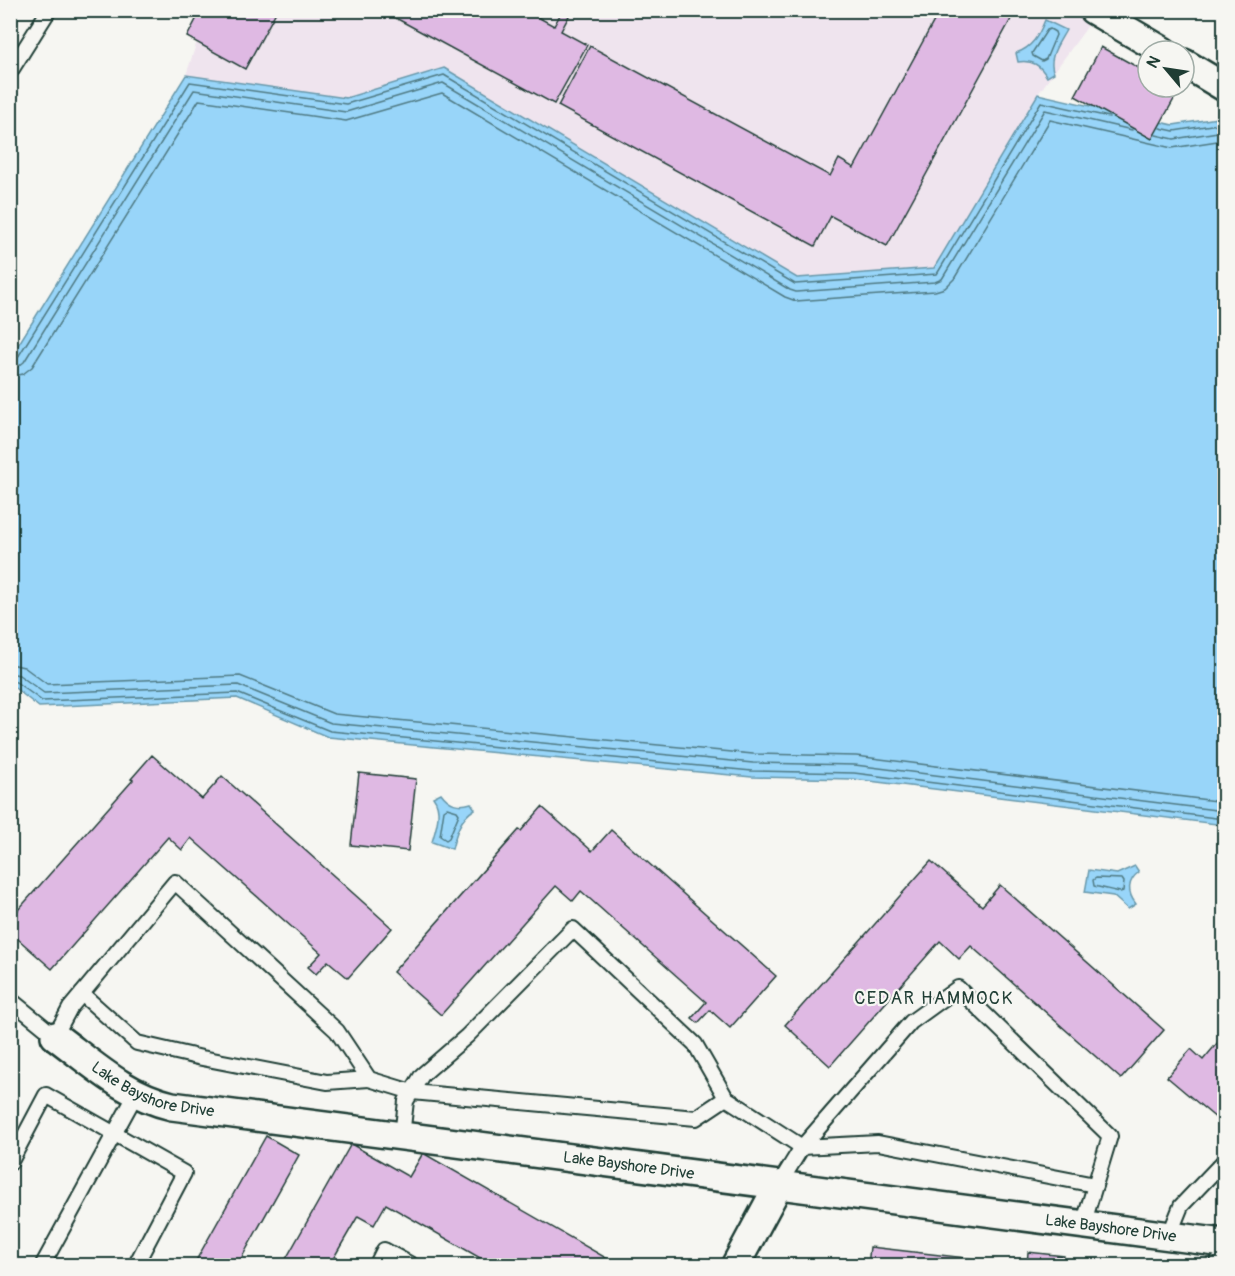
<svg xmlns="http://www.w3.org/2000/svg" width="1235" height="1276" viewBox="0 0 1235 1276" font-family="Pangolin,sans-serif">
<style>
.built{fill:#efe4ee}
.water{fill:#98d5f9;stroke:#6898aa;stroke-width:1.5}
.lines{fill:none;stroke-linecap:round;stroke-linejoin:round}
.shore{stroke:#4f7a83;stroke-width:1.5}
.building{fill:#dfb9e3;stroke:#1f3d34;stroke-width:1.5}
.lane-casing{stroke:#1f3d34;stroke-width:18}
.street-casing{stroke:#1f3d34;stroke-width:32}
.lane{stroke:#f6f6f2;stroke-width:14}
.street{stroke:#f6f6f2;stroke-width:27}
.labels{text-anchor:middle;dominant-baseline:central;stroke-width:4.5;stroke-linejoin:round;paint-order:stroke}
.street-label{font-size:16px;fill:#1f3d34;stroke:#f6f6f2}
.neighbourhood-label{font-size:18px;letter-spacing:1.5px;fill:#1f3d34;stroke:#f6f6f2}
</style>
<rect width="100%" height="100%" fill="#f6f6f2"/>
<filter id="ink" filterUnits="userSpaceOnUse"><feTurbulence type="fractalNoise" baseFrequency=".0167" numOctaves="2"/><feDisplacementMap in="SourceGraphic" scale="12" xChannelSelector="R" yChannelSelector="G"/><feConvolveMatrix kernelMatrix="1 2 1 2 8 2 1 2 1" color-interpolation-filters="sRGB"/></filter>
<g filter="url(#ink)">
<!-- built -->
<polygon class="built" points="1071,10 1090,23 1038,94 934,268 797,278 444,68 346,99 186,75 207,11"/>
<!-- water -->
<g class="water">
<path d="M1045 20 1066 30C1059 43 1047 58 1054 73L1047 77C1040 65 1033 60 1018 62L1016 53C1032 48 1039 35 1045 20Z"/>
<polygon points="444,68 797,278 934,268 1038,94 1173,125 1224,117 1224,825 853,779 752,777 328,737 237,698 39,707 11,685 10,358 186,75 346,98"/>
<path d="M441 793C449 804 458 807 471 803L475 809C460 818 456 833 452 849L432 842C436 828 443 810 433 797Z"/>
<path d="M1135 866 1139 872C1127 881 1127 893 1136 904L1128 909 1113 896 1085 892 1089 870 1117 874Z"/>
</g>
<g class="lines">
<!-- shore -->
<g class="shore">
<polygon points="1050,29 1055,32 1056,35 1046,59 1042,61 1033,56 1032,53 1047,30"/>
<polyline points="1160,128 1174,131 1224,123"/>
<polyline points="1156,135 1174,139 1224,131"/>
<polyline points="10,360 18,357 190,82 346,104 444,75 795,284 937,274 1041,102 1109,117"/>
<polyline points="10,368 19,366 24,362 194,90 346,112 443,83 790,290 796,292 935,282 942,279 1045,110 1132,130"/>
<polyline points="10,377 23,374 32,367 199,100 346,121 442,93 785,297 796,301 935,291 945,288 954,279 1050,120 1172,148 1224,140"/>
<polyline points="10,664 24,667 47,684 240,676 334,714 753,754 856,756 1224,802"/>
<polyline points="10,673 19,675 44,693 238,685 331,723 753,763 855,765 1224,811"/>
<polyline points="10,681 16,682 42,701 237,693 330,731 752,771 854,773 1224,819"/>
<polygon points="447,808 457,811 459,814 449,838 446,840 440,836 444,810"/>
<polygon points="1096,878 1122,879 1124,882 1123,891 1120,892 1094,886 1093,880"/>
</g>
</g>
<!-- building -->
<g class="building">
<polygon points="201,10 277,10 245,69 187,37"/>
<polygon points="381,10 525,10 554,26 562,11 569,16 561,31 587,45 554,104"/>
<polygon points="940,10 1016,10 887,246 831,216 815,246 558,106 590,46 830,176 839,159 854,168"/>
<polygon points="1101,47 1148,73 1148,87 1173,87 1179,90 1152,139 1075,96"/>
<polygon points="152,755 202,799 222,776 392,928 348,978 328,961 316,974 308,967 321,953 191,838 182,850 168,837 52,969 10,932 10,919 133,780 131,779"/>
<polygon points="359,773 416,779 408,851 351,845"/>
<polygon points="542,807 592,851 611,830 776,976 730,1028 710,1010 698,1023 692,1018 706,1002 581,891 573,901 556,886 441,1015 393,972 519,830 521,831"/>
<polygon points="931,861 982,906 1000,885 1164,1030 1121,1079 971,946 959,959 940,941 830,1066 785,1025"/>
<polygon points="1224,1035 1224,1111 1217,1119 1167,1077 1191,1049 1203,1060"/>
<polygon points="266,1136 299,1155 237,1266 193,1266"/>
<polygon points="351,1144 409,1177 423,1153 620,1266 494,1266 386,1204 374,1225 358,1216 329,1266 282,1266"/>
<polygon points="870,1247 1027,1265 1028,1252 1064,1256 1063,1266 868,1266"/>
</g>
<g class="lines">
<!-- lane casing -->
<g class="lane-casing">
<g id="lane">
<polyline points="10,72 49,10"/>
<polyline points="82,994 137,1043 202,1058 327,1082 369,1079"/>
<polyline points="12,1001 55,1036 70,1008 175,882 337,1031 369,1079 412,1092 696,1118 726,1098"/>
<polyline points="402,1136 406,1101 422,1075 467,1036 573,929 695,1044 726,1098 802,1147 878,1143 1095,1185"/>
<polyline points="10,1163 46,1095 184,1173 135,1266"/>
<polyline points="778,1186 802,1147 911,1022 958,988 1110,1136 1083,1225"/>
<polyline points="1169,1236 1181,1206 1224,1161"/>
<polyline points="42,1266 136,1094"/>
<polyline points="376,1266 384,1250 413,1266"/>
</g>
</g>
<!-- street casing -->
<g class="street-casing">
<g id="street">
<polyline points="1093,10 1163,51"/>
<polyline points="1184,63 1224,87"/>
<path id="s1" d="M55 1036C93 1064 125 1095 172 1106L1224 1243"/>
<polyline points="735,1266 778,1186"/>
<polyline points="1224,1266 1224,1265"/>
</g>
</g>
<!-- lane -->
<use href="#lane" class="lane"/>
<!-- street -->
<use href="#street" class="street"/>
</g>
</g>
<g class="labels">
<!-- street labels -->
<g class="street-label">
<text stroke="none"><textPath href="#s1" startOffset="114">Lake Bayshore Drive</textPath></text>
<text stroke="none"><textPath href="#s1" startOffset="598">Lake Bayshore Drive</textPath></text>
<text stroke="none"><textPath href="#s1" startOffset="1084">Lake Bayshore Drive</textPath></text>
</g>
<!-- neighbourhood labels -->
<g class="neighbourhood-label">
<text x="934" y="998">CEDAR HAMMOCK</text>
</g>
</g>
<!-- margin -->
<rect width="1235" height="1276" fill="none" stroke="#f6f6f2" stroke-width="36"/>
<rect x="18" y="18" width="1199" height="1240" fill="none" stroke="#1f3d34" stroke-width="2" filter="url(#ink)"/>
<!-- north arrow -->
<g transform="translate(1166 69) rotate(299)"><circle r="28" fill="#f6f6f2" stroke="#a0aca6" stroke-width="1.5"/>
<path d="M0-4.5L10 22L0 15L-10 22Z" fill="#1f3d34"/>
<text y="-9" font-size="16" font-weight="bold" text-anchor="middle" fill="#1f3d34">N</text>
</g>
</svg>
